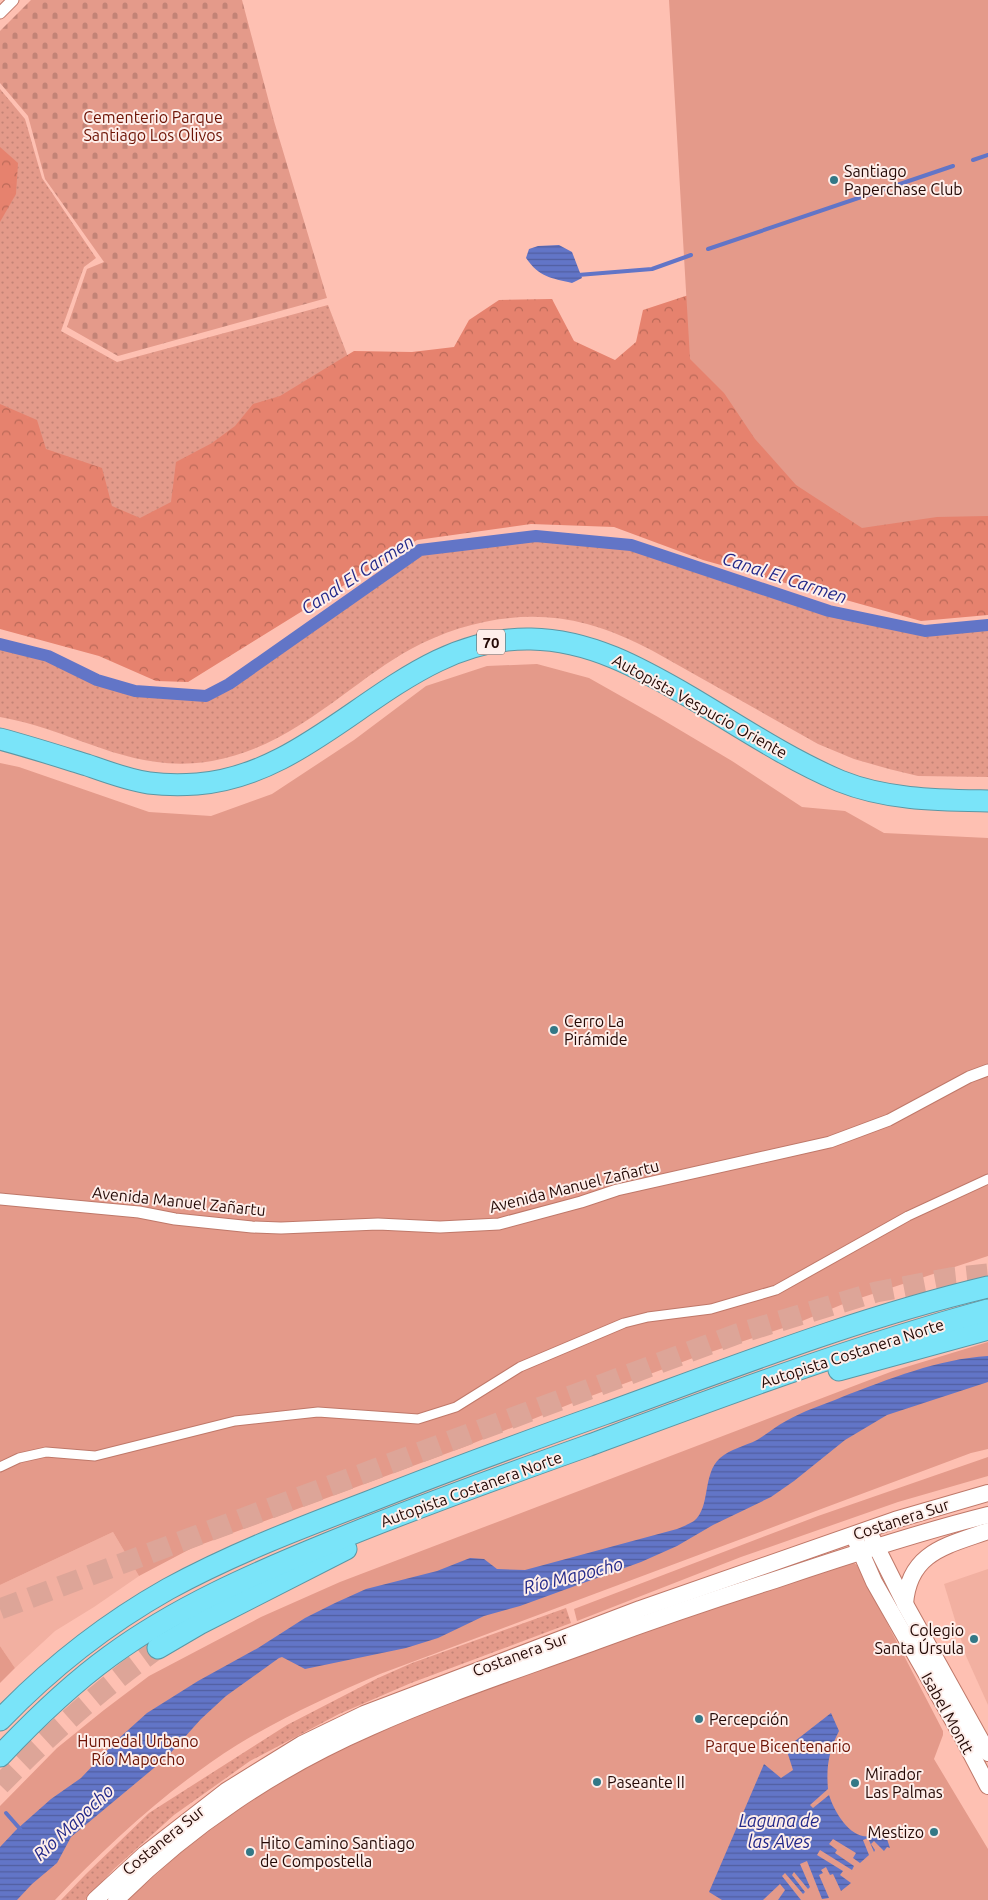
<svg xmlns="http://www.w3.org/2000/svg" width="988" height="1900" viewBox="0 0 988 1900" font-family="Ubuntu,sans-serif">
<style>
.built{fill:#f2b0a1}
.grass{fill:url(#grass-dots)}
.forest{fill:url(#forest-crowns)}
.cemetery{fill:url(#cemetery-stones)}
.park{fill:#e49a8a}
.water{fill:url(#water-rules)}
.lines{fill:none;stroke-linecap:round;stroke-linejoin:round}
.stream{stroke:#6275c7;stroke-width:4}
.canal{stroke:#6275c7;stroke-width:12}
.motorway-tunnel{stroke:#dda598;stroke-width:21;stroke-dasharray:21 11;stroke-linecap:butt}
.pedestrian-casing{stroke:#bf7869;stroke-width:11}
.minor-casing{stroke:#bf7869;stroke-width:13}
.secondary-casing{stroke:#bf7869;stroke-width:18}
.motorway-casing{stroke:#5c97a4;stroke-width:23}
.pedestrian{stroke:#fff;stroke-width:9}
.minor{stroke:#fff;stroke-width:11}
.secondary{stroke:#fff;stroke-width:16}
.motorway{stroke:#7ae4f9;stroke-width:21}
.poi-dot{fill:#337886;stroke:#feeeea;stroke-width:2}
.labels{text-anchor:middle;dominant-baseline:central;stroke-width:4;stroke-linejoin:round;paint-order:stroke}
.shield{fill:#feeeea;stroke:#654e4a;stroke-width:1}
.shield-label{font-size:15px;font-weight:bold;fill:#240905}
.park-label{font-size:16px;fill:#6d1304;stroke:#feeeea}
.poi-label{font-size:16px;fill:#240905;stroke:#feeeea;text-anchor:start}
.street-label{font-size:16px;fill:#240905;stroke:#feeeea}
.water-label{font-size:18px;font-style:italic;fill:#23298a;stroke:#feeeea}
</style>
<defs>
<pattern id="grass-dots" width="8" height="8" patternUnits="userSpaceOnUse" patternTransform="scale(1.25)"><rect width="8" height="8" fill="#e49a8a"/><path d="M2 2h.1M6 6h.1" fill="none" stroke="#c38376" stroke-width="1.8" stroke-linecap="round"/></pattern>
<pattern id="forest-crowns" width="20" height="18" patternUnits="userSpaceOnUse" patternTransform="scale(1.25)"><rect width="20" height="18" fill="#e6826e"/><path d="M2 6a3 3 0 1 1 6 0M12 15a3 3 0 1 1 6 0" fill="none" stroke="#ba6958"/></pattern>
<pattern id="cemetery-stones" width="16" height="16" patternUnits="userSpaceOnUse" patternTransform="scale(1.25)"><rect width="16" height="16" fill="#e49a8a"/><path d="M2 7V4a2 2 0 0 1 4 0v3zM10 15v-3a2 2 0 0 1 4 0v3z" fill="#c38376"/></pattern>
<pattern id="water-rules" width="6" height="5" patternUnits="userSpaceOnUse" patternTransform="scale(1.25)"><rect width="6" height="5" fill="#6275c7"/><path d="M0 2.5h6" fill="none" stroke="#515ea0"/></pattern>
</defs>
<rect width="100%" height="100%" fill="#fec0b2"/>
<!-- built -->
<g class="built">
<polygon points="113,1532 139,1576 94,1607 55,1631 15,1668 0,1646 0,1585"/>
<polygon points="988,1569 988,1705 966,1656 944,1584"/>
</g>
<!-- grass -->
<g class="grass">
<polygon points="0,89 25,119 42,178 96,258 84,267 61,331 117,362 328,305 350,362 177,505 142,521 106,506 42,453 0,410"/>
<path d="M537 540 630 549 828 615 925 635 988 629V777L918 776 889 769 854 759 818 744 653 651C632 640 610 630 587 624 528 608 464 620 411 649 387 662 365 679 343 695 302 725 263 752 212 761 130 775 76 730 0 717V648L46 660 96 683 134 695 207 701 231 687 295 643 339 610 421 554Z"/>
<polygon points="566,1608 571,1623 411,1683 339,1714 250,1761 174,1815 114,1869 85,1900 61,1900 86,1874 149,1813 287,1725 378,1678 412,1663"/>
</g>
<!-- forest -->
<g class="forest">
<polygon points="0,147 18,163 16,194 0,222"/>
<polygon points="719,285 988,439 988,615 921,621 703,560 614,527 531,524 417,540 188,682 156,681 99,656 0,629 0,404 37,420 46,449 102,468 112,506 140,518 171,502 176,462 212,443 235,426 253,404 280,396 354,351 412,352 454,347 469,320 499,300 552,299 574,341 615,360 636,342 643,310"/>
</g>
<!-- cemetery -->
<polygon class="cemetery" points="31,0 242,0 274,121 327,298 118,356 67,327 87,269 104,262 45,179 28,116 0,83 0,31"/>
<!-- park -->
<g class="park">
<polygon points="669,0 988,0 988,516 937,517 862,528 796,485 755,439 724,393 690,359"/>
<polygon points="537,664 589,678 658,717 732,761 802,807 845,811 884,833 988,838 988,1256 848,1302 795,1324 693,1358 575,1402 464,1447 192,1548 139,1576 113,1532 0,1585 0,763 19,767 149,812 211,816 272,794 354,740 426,686 487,666"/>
<path d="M988 1342V1449L971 1453 380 1674C331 1695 283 1717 237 1745 169 1788 110 1842 55 1900H0V1806L57 1748 104 1710 149 1676 261 1617 340 1582 893 1371Z"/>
<polygon points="988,1457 988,1476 898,1502 741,1557 577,1621 574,1609 818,1516"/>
<polygon points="851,1561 857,1565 943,1731 943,1735 934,1759 988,1849 988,1900 127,1900 183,1851 246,1803 309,1766 357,1742 434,1709 649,1627"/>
<polygon points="0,1646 15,1668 0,1683"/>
</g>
<!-- water -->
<g class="water">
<path d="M559 245 572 252 582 278 572 283C551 278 539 277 526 258L529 249 538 246Z"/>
<path d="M988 1356V1382L887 1415 845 1440 794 1481 771 1497 713 1525 677 1546 641 1562 520 1606 484 1616 438 1638 406 1648 305 1669 282 1657 279 1658 226 1696 201 1719 166 1758 71 1837 57 1863 32 1884 17 1900H0V1847L16 1830 51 1799 81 1778 117 1740 147 1713 198 1681 258 1648 305 1618 335 1603 366 1589 437 1571 470 1558 484 1559 497 1569 525 1570 677 1529C682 1527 689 1524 694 1521 711 1507 702 1474 720 1458 730 1449 745 1446 757 1440 767 1434 776 1426 786 1421 803 1411 823 1405 842 1397 889 1379 938 1359 988 1356Z"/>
<path d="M831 1713 839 1731C829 1750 826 1767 828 1789L810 1805 813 1808 829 1795C836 1817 858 1851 884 1830L890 1848 887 1847 884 1851 874 1841 871 1844 875 1850 874 1852 868 1838 863 1840 869 1855 860 1863 853 1858 856 1853 833 1839 829 1844 837 1850 835 1853 854 1866 852 1870 820 1850 817 1855 843 1871 840 1875 851 1883 841 1891 833 1874 830 1875 826 1867 821 1870 823 1873 819 1875 829 1898 822 1899 807 1861 800 1864 810 1887 808 1889 794 1872 792 1875 805 1892 803 1894 785 1873 782 1876 801 1900H778L785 1890 780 1884 763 1900H722L709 1892 764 1764 781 1778 793 1770 786 1748Z"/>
</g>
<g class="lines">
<!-- stream -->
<g class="stream">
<polyline points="973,160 988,155"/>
<polyline points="708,249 953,166"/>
<polyline points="578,275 652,269 691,255"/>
<polyline points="6,1813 21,1830"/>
</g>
<!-- canal -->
<polyline class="canal" points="0,644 48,656 97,680 135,691 206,696 229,684 420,550 536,536 631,545 829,611 925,631 988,625"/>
<!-- motorway-tunnel -->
<g class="motorway-tunnel">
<polyline points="0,1609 737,1334 876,1292 950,1278 988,1274"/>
<path d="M0 1785C49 1735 101 1689 158 1648"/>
</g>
<!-- pedestrian casing -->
<g class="pedestrian-casing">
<polyline id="pedestrian" points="0,1467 19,1458 46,1452 95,1456 235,1421 318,1412 418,1419 456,1407 520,1367 624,1323 648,1317 711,1309 776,1290 908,1216 988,1179"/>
</g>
<!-- minor casing -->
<g class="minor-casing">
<g id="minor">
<polyline points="0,13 13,0"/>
<polyline points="0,1199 139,1212 175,1219 252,1227 281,1228 378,1224 440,1227 499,1224 581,1202 617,1190 830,1142 889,1120 969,1077 988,1070"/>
</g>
</g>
<!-- secondary casing -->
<g class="secondary-casing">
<g id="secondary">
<polyline points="872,1538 905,1604 988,1753"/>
<polyline points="856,1541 874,1582 963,1738 988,1786"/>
<path d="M905 1604C909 1552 946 1546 988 1531"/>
<polyline points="95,1900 145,1854 226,1791 302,1744 364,1714 640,1609 895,1520 988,1493"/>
<path d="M116 1900C188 1827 277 1768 371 1727 444 1694 521 1669 597 1641 656 1619 715 1599 775 1580 846 1556 916 1533 988 1515"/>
</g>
</g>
<!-- motorway casing -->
<g class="motorway-casing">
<g id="motorway">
<path d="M0 739C30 747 58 756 87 765 107 772 128 780 149 783 165 785 182 785 197 784 325 774 400 636 531 639 590 640 640 668 690 697 739 726 788 759 840 781 887 800 938 800 988 801"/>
<polyline points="839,1370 988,1329"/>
<polyline points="158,1648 199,1624 346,1549"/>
<path d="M0 1720C49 1669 106 1624 168 1589 232 1554 300 1528 368 1502 446 1471 525 1442 604 1414 731 1368 857 1318 988 1287"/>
<path d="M0 1756C34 1720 70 1685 110 1656 177 1607 253 1574 329 1543 414 1508 500 1477 587 1446 719 1397 852 1347 988 1310"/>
</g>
</g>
<!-- pedestrian -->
<use href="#pedestrian" class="pedestrian"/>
<!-- minor -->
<use href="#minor" class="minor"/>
<!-- secondary -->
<use href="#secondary" class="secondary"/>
<!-- motorway -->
<use href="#motorway" class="motorway"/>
</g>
<!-- markers -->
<g class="poi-dot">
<circle cx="834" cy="180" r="5"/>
<circle cx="554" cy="1030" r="5"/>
<circle cx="974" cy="1639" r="5"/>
<circle cx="699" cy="1719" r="5"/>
<circle cx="597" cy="1782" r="5"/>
<circle cx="855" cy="1783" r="5"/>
<circle cx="934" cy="1832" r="5"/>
<circle cx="250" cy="1852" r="5"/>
</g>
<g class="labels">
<!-- shield labels -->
<rect class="shield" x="477" y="629.5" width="28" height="25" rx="4"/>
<g class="shield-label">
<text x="491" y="642">70</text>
</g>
<!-- park labels -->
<g class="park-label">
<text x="153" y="117">Cementerio Parque<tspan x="153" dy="18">Santiago Los Olivos</tspan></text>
<text x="138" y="1741">Humedal Urbano<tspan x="138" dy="18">Río Mapocho</tspan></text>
<text x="778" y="1746">Parque Bicentenario</text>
</g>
<!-- poi labels -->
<g class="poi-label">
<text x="844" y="171">Santiago<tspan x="844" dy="18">Paperchase Club</tspan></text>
<text x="564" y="1021">Cerro La<tspan x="564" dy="18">Pirámide</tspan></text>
<text x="964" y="1630" text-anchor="end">Colegio<tspan x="964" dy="18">Santa Úrsula</tspan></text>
<text x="709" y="1719">Percepción</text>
<text x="865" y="1774">Mirador<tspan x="865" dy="18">Las Palmas</tspan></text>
<text x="607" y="1782">Paseante II</text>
<text x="924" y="1832" text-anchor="end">Mestizo</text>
<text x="260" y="1843">Hito Camino Santiago<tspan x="260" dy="18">de Compostella</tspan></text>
</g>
<!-- street labels -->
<g class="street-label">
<text transform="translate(700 706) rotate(29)">Autopista Vespucio Oriente</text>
<text transform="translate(574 1186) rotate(-14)">Avenida Manuel Zañartu</text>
<text transform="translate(179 1201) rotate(6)">Avenida Manuel Zañartu</text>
<text transform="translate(852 1353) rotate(-18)">Autopista Costanera Norte</text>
<text transform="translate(471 1489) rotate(-20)">Autopista Costanera Norte</text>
<text transform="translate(901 1519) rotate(-18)">Costanera Sur</text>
<text transform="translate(520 1654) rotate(-20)">Costanera Sur</text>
<text transform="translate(948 1713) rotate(61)">Isabel Montt</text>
<text transform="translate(163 1840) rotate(-39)">Costanera Sur</text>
</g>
<!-- water labels -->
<g class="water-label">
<text transform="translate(357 574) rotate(-33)">Canal El Carmen</text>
<text transform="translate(785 577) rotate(18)">Canal El Carmen</text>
<text transform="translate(573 1575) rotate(-14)">Río Mapocho</text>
<text x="779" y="1820">Laguna de<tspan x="779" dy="21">las Aves</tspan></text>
<text transform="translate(73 1822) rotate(-43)">Río Mapocho</text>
</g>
</g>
</svg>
